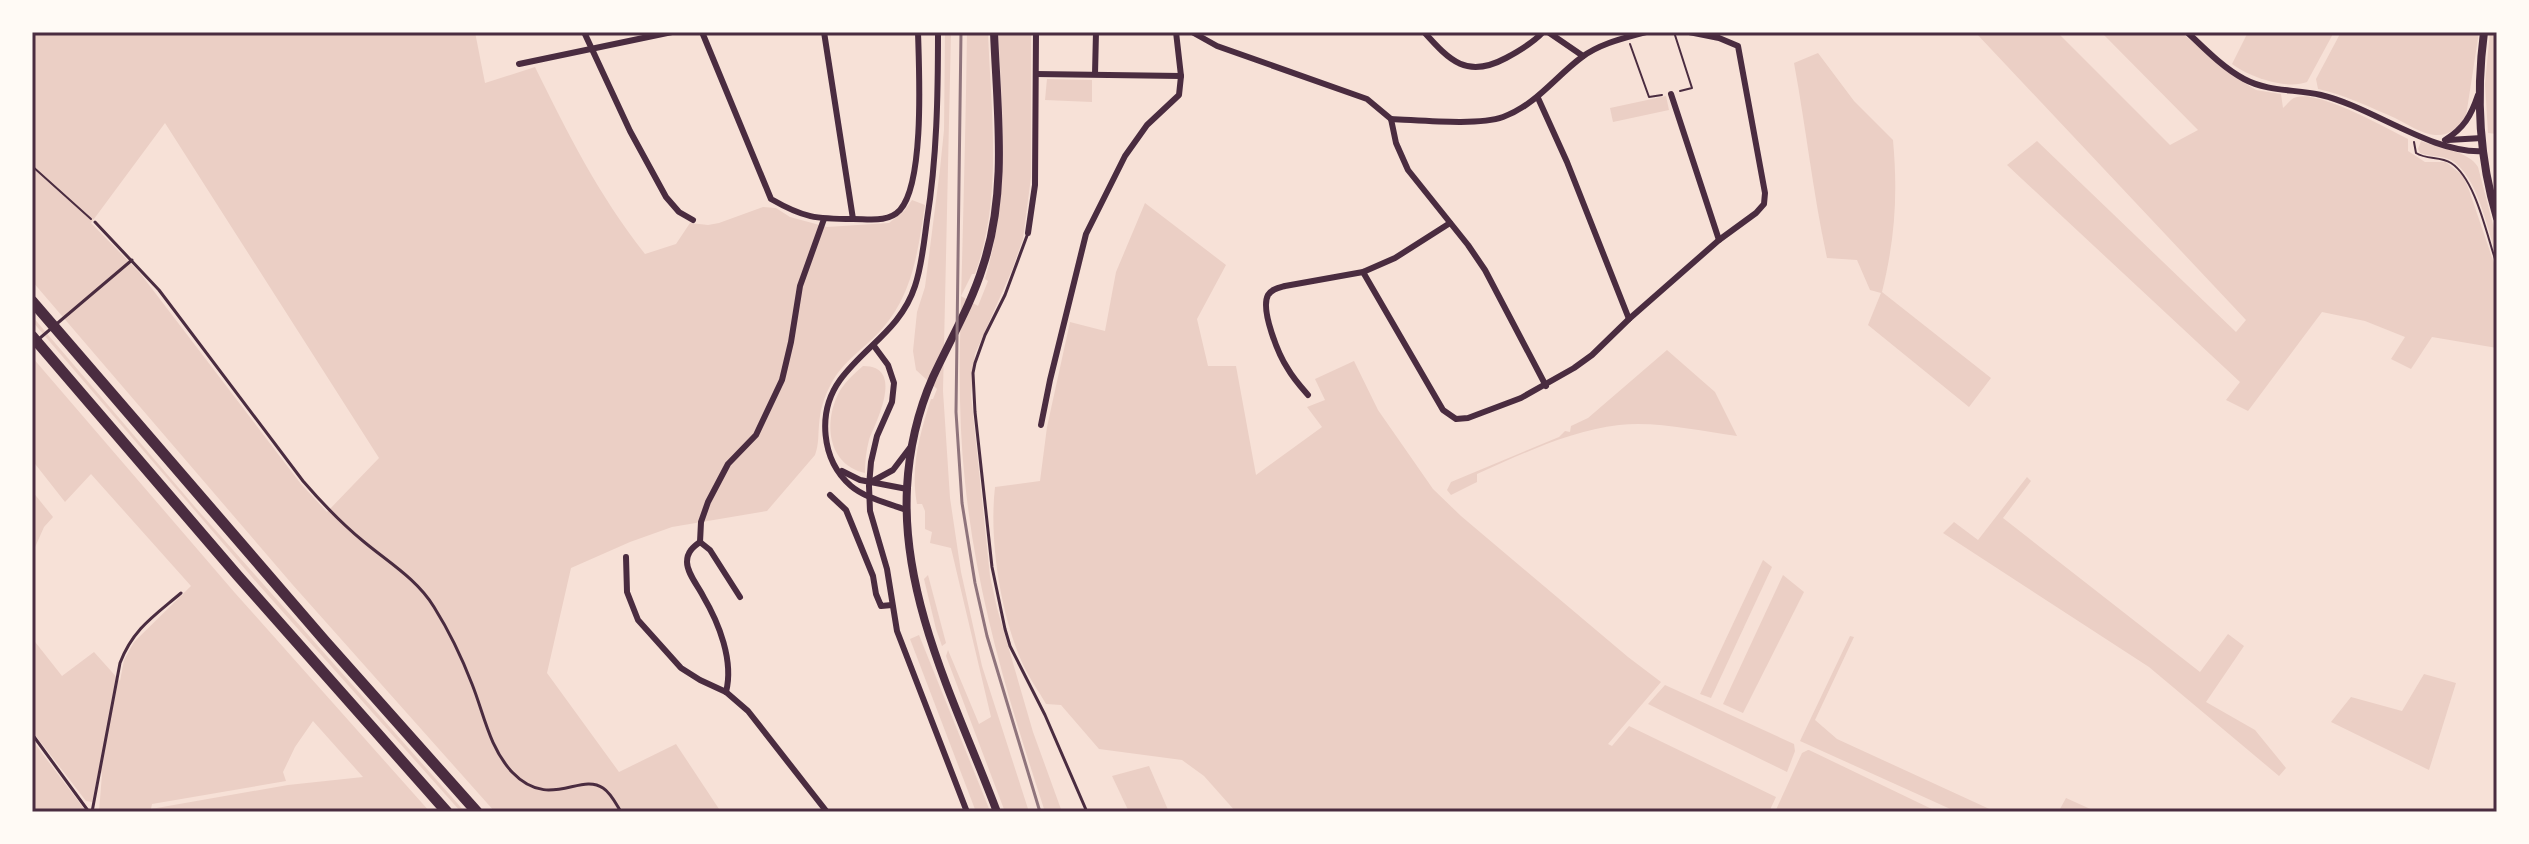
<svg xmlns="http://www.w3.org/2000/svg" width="2529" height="844" viewBox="0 0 2529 844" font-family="Roboto,sans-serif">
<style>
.green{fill:#ebcfc5;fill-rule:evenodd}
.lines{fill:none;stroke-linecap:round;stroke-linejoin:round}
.path{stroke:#4a2c40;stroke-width:2}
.service{stroke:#4a2c40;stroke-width:3}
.minor{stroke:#4a2c40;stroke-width:6}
.secondary{stroke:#4a2c40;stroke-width:8}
.motorway{stroke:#4a2c40;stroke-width:11}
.rail{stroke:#8f747c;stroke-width:3}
.neatline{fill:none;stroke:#4a2c40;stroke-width:3}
</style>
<rect width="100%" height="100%" fill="#f7e1d7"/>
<!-- green -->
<g class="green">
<path d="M32 32H475L485 83 535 67C568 134 598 194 645 254L676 244 690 223 708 225 719 223 763 207 776 208 790 217 827 227 889 223 904 211 912 200 925 205C918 250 913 295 881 330 864 349 843 361 831 384 824 397 820 410 819 425 818 436 819 444 815 455L767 511 672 527 630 542 571 568 547 673 619 772 676 744 721 812H495L292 584 32 281ZM165 123 379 458 327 512 301 484 140 273 91 223Z"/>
<path d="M945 32H951L943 391 950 498 961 572 982 666 1029 812H1005L946 656 948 650 979 724 991 717 951 548 930 543 932 532 925 529V511L922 504H917C910 468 920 433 931 399H933L937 389 916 370 913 351 917 312 925 287 940 169 944 130Z"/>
<path d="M967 32H988C991 113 1003 196 975 274H972L961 296 978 306 988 281 985 279C1010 194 1003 119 998 32H1031V177L1023 239 1012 270 975 354 971 395 990 576 997 608 1033 732 1062 812H1045C1009 701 977 599 965 482 957 409 960 336 962 263 964 186 966 109 967 32Z"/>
<path d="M1975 32H2057L2170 145 2198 130 2101 32H2181L2233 76 2256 90 2281 94 2283 108C2288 104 2291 98 2297 97 2320 91 2386 128 2408 139V151L2425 162H2446L2463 176 2469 190 2497 272V348L2432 337 2411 369 2391 359 2405 337 2365 321 2322 312 2248 411 2226 400 2240 382 2007 165 2037 141 2236 332 2246 320Z"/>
<path d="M2248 32H2334L2307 82C2287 90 2249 77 2232 64Z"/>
<path d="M2341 32H2479L2466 116C2459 128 2449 136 2435 135 2422 134 2407 124 2395 118 2369 107 2346 95 2318 89L2316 79Z"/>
<polygon points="2490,32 2497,32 2497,134 2488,133 2485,84"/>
<path d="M1818 53 1854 101 1893 140C1898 195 1895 239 1882 292L1991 378 1969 407 1868 325 1881 293 1870 290 1857 260 1827 258C1813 193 1806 128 1794 63Z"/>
<polygon points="1047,79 1092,80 1092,102 1045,100"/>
<polygon points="1666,96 1669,110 1613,122 1610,108"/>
<path d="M2421 141C2438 148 2469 151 2478 167L2497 240V257C2487 229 2478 176 2451 160 2440 155 2431 157 2420 153L2418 149Z"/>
<path d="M1145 203 1226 265 1197 319 1208 366H1236L1256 475 1322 427 1307 407 1325 400 1315 379 1354 361 1378 410 1433 489 1461 516 1628 657 1661 682 1608 744 1612 746 1629 726 1776 797 1769 812H1236L1204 776 1182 760 1099 749 1061 705 1046 704C1038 690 1027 675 1021 660 1000 611 989 539 995 487L1040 481 1047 427 1070 322 1105 331 1116 272Z"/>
<polygon points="32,316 195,507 465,812 461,812 258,584 32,321"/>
<path d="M1667 350 1715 392 1737 436C1699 431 1657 421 1619 425 1569 431 1522 454 1477 474V482L1451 495 1447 490 1451 482 1559 437 1565 431 1570 432 1571 426 1588 418Z"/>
<path d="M32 357 235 593 430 812H99L102 774 99 769 92 802 86 801 32 731V638L62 676 94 652 120 681 124 660 134 642 191 586 91 474 65 502 32 460ZM313 721 363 777 288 785 151 809 152 804 286 781 283 772 295 747Z"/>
<path d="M863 366C905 366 877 420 869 440 866 451 865 462 865 473 826 464 823 419 841 389 847 380 855 373 863 366Z"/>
<polygon points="2027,477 2031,481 2003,518 2200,672 2228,634 2244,646 2206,702 2255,730 2286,768 2279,776 2149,667 1943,533 1954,522 1978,540"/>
<polygon points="32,491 53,517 44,527 32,554"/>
<polygon points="1763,560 1772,567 1711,698 1700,694"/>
<polygon points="928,575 946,643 942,646 936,629 924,579"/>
<polygon points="1783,575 1804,592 1743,713 1723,704"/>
<polygon points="919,635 990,811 990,812 976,812 910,639"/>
<polygon points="1850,636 1854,637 1815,720 1837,739 1996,812 1957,812 1800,741"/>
<polygon points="2424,674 2456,683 2429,770 2331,722 2351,697 2402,711"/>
<polygon points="1665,685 1794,744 1795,751 1787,772 1648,704"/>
<polygon points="32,740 85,810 84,812 32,812"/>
<polygon points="1808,750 1809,750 1938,812 1775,812 1802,753"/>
<polygon points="1149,766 1169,812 1129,812 1112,776"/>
<polygon points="2066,798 2097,812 2066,812 2060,809"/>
</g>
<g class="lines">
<!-- path -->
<g class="path">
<polyline points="1674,32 1692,88 1680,91"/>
<polyline points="1630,44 1649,97 1662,95"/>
<path d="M2414 142 2416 153C2427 160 2440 156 2451 163 2476 179 2487 237 2497 265"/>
<polyline points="32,166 91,219"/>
</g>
<!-- service -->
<g class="service">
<path d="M95 222 159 290 303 481C322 503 341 523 363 541 388 562 417 579 434 607 449 631 462 658 472 684 484 714 489 747 512 772 549 811 580 772 603 788 611 793 616 804 621 812"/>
<polyline points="1028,233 1005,295 985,335 975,363 973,373 975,412 992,567 1005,629 1010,646 1045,715 1087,812"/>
<polyline points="40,338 132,260"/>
<polyline points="32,734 89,812"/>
<path d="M92 812 120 663C133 629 154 616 181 593"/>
</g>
<!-- minor -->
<g class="minor">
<polyline points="584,32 630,131 666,197 679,212 693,220"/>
<path d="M702 32 771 199C804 218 816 219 853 219 869 219 888 223 900 210 925 182 919 69 918 32"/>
<polyline points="824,32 853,219"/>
<polyline points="1192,32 1217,46 1367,99 1391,119 1396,143 1408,170 1468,245 1485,270 1546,386"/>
<path d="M1424 32C1450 61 1467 79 1506 58 1519 51 1533 43 1543 32"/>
<polyline points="1548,32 1583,56"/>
<path d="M2187 32C2204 48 2222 67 2244 79 2268 92 2295 89 2321 95 2372 107 2432 154 2483 151"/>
<polyline points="519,64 672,32"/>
<polyline points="1036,74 1181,76"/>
<polyline points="1095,74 1096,32"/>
<polyline points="1671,94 1719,240"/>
<polyline points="1538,98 1567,162 1629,319"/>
<path d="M1391 119C1419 120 1478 126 1503 117 1536 105 1555 77 1582 57 1601 43 1625 38 1646 32"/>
<path d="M2445 140C2464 128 2471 116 2478 95"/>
<polyline points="2448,140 2482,138"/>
<polyline points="1028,233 1035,185 1036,32"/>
<polyline points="1363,272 1443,410 1456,419 1468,418 1521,398 1574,368 1592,355 1629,319 1719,240 1756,213 1764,204 1765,193 1738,46 1719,38 1689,32"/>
<polyline points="874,346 888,365 894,383 892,402 877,436 871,462 869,486 870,511 887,569 897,631 967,812"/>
<path d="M1308 395C1301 387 1293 378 1288 369 1279 356 1260 310 1268 295 1272 289 1278 288 1285 286L1363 272 1395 258 1450 223"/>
<polyline points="1041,425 1050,380 1086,234 1125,156 1147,125 1179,95 1181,76 1176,32"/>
<polyline points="842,471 860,480 907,489"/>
<polyline points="871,482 893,470 912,445"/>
<polyline points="830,495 846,510 873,576 876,594 881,606 892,605"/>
<path d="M906 510C888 503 865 498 851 486 821 460 817 412 840 380 865 346 901 329 915 286 922 265 924 242 927 220 937 157 938 95 938 32"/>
<polyline points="700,542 701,522 708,502 728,464 756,435 782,380 791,342 800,286 824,219"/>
<polyline points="626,557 627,592 638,620 681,668 700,680 726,692 748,711 827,812"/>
<path d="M726 692C734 661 719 623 703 596 698 586 687 573 687 562 687 552 693 547 700 542L710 550 740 597"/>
</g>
<!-- secondary -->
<g class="secondary">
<path d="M994 32C997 110 1008 191 983 266 971 305 950 340 933 377 918 411 909 450 907 488 901 601 958 708 997 812"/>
<path d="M2484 32C2476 94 2479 158 2497 218"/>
</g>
<!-- motorway -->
<g class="motorway">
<polyline points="32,301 325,641 477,812"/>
<polyline points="32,336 238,576 447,812"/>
</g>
<!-- rail -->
<polyline class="rail" points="961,32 956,412 962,503 975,583 987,636 1040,812"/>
</g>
<!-- border -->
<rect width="2529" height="844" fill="none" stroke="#fffaf5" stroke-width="68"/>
<rect x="34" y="34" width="2461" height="776" class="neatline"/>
</svg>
